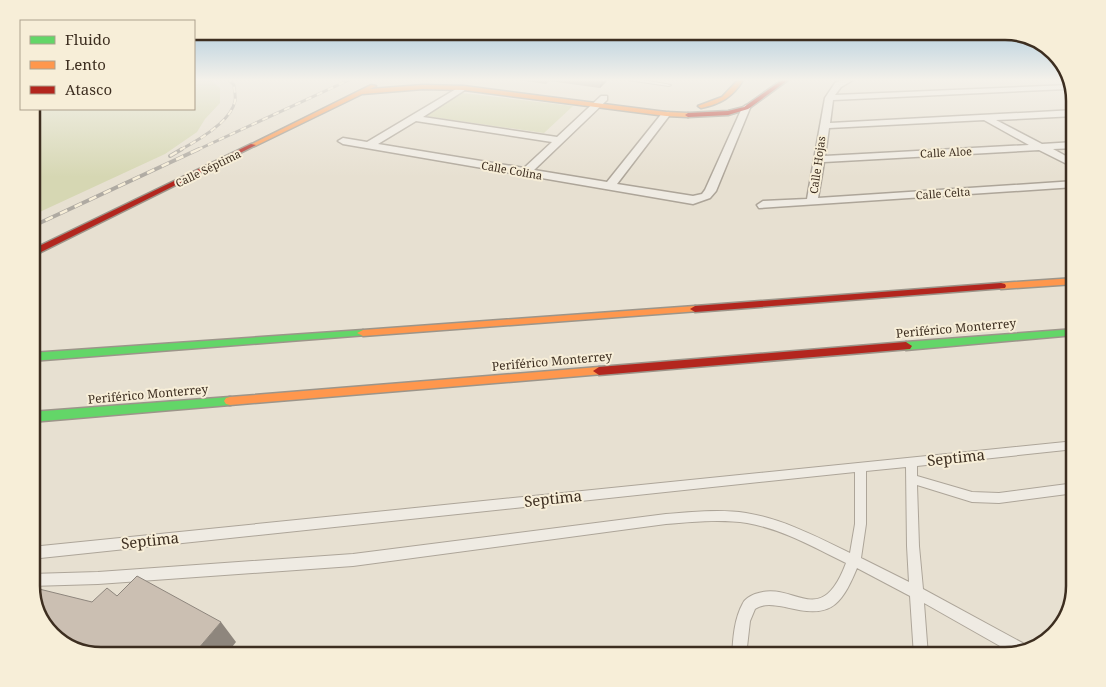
<svg xmlns="http://www.w3.org/2000/svg" width="1106" height="687" viewBox="0 0 1106 687" font-family="'Noto Serif',serif">
<style>
.green{fill:#d6d7b3}
.lines{fill:none;stroke-linecap:round;stroke-linejoin:round}
.lane-casing{stroke:#ada599;stroke-width:2}
.street-casing{stroke:#ada599;stroke-width:3}
.fast-casing{stroke:#9c958a;stroke-width:3}
.slow-casing{stroke:#9c958a;stroke-width:3}
.jam-casing{stroke:#9c958a;stroke-width:3}
.lane{fill:#efebe3;fill-rule:evenodd}
.street{fill:#efebe3;fill-rule:evenodd}
.fast{fill:#63d668;fill-rule:evenodd}
.slow{fill:#ff974d;fill-rule:evenodd}
.jam{fill:#b3261e;fill-rule:evenodd}
.rail-far1-casing{stroke:#afaaa2;stroke-width:3}
.rail-casing{stroke:#afaaa2;stroke-width:4}
.rail-far1{stroke:#f7eed8;stroke-width:2;stroke-dasharray:6;stroke-linecap:butt}
.rail{stroke:#f7eed8;stroke-width:2.5;stroke-dasharray:8;stroke-linecap:butt}
.wall{fill:#afa499}
.shaded-wall{fill:#8e867d}
.building{fill:#cbbfb2;stroke:#8e867d}
.labels{text-anchor:middle;dominant-baseline:central;stroke-width:4;stroke-linejoin:round;paint-order:stroke}
.far-street-label{font-size:11px;fill:#3d2e20;stroke:#f7eed8}
.street-label{font-size:12px;fill:#3d2e20;stroke:#f7eed8}
.near-street-label{font-size:15px;fill:#3d2e20;stroke:#f7eed8}
.rim{fill:none;stroke:#3d2e20;stroke-width:2.5}
</style>
<rect width="100%" height="100%" fill="#e7e0d1"/>
<!-- green -->
<g class="green">
<polygon points="194,80 210,80 220,88 220,103 205,119 197,132 165,154 31,216 31,109 194,109"/>
<polygon points="462,93 573,106 544,133 425,116"/>
</g>
<g class="lines">
<!-- lane casing -->
<g class="lane-casing">
<g id="lane">
<polygon points="628,80 643,80 671,85 669,86"/>
<path d="M1075 441V449L917 466V476L972 492 999 493 1075 483V493L999 503 972 502 917 485 919 546 923 589 1028 646 1029 649 1014 654 924 603 928 656H914L910 596 857 568C840 609 829 618 785 607 774 605 764 603 755 609L750 621 746 656H732C733 639 734 619 743 603 745 599 750 596 755 594 794 579 820 632 846 563 815 548 782 529 747 523 720 519 693 522 666 524L353 566 98 584 31 586V574L98 572 353 554 666 514C693 512 720 509 746 513 783 519 817 537 850 553L855 524V472L31 559V547ZM906 467 907 546 909 582 861 558 866 524V471Z"/>
</g>
</g>
<!-- street casing -->
<g class="street-casing">
<g id="street">
<path d="M842 80H853L841 87 835 95 1069 85V89H1066L833 100 830 123 1075 110V116L996 120 1042 144 1075 142V148L1053 149 1075 161V168L1039 150 824 162 818 198 1075 181V187L759 208 757 205 763 201 807 199 825 98 835 83ZM984 120 1029 145 825 156 829 128Z"/>
<path d="M461 86 468 88 423 117 557 137 601 96H607V100L534 170 607 182 663 112H669V116L617 184 693 196 702 194 705 190 742 108 746 105 750 108 716 191 710 198 693 204 343 144 338 141 343 138 367 142ZM416 121 552 142 524 168 378 144Z"/>
</g>
</g>
<!-- fast casing -->
<g class="fast-casing">
<g id="fast">
<polygon points="1075,329 1075,335 906,350 900,346 906,342"/>
<polygon points="363,330 369,333 367,335 31,361 31,353"/>
<polygon points="230,397 234,398 236,401 234,404 230,405 31,422 31,412"/>
</g>
</g>
<!-- slow casing -->
<g class="slow-casing">
<g id="slow">
<path d="M738 80H743C733 97 720 104 701 108L698 106 722 97Z"/>
<polygon points="371,85 376,86 370,89 423,85 464,86 666,112 688,113 691,115 688,117 666,116 464,90 423,89 362,94 255,146 250,145"/>
<polygon points="1075,278 1075,284 1001,289 996,286 1001,283"/>
<polygon points="695,306 699,307 700,309 699,311 363,336 357,333 363,330"/>
<polygon points="599,367 603,368 605,371 603,374 230,405 226,404 224,401 226,398 230,397"/>
</g>
</g>
<!-- jam casing -->
<g class="jam-casing">
<g id="jam">
<polygon points="782,80 788,80 748,109 728,115 688,117 685,115 688,113 728,111 744,107"/>
<polygon points="251,144 256,145 31,257 31,250"/>
<polygon points="1001,283 1005,284 1006,286 1005,288 695,312 690,309 695,306"/>
<polygon points="906,342 912,346 910,349 599,375 593,371 599,367"/>
</g>
</g>
<!-- lane -->
<use href="#lane" class="lane"/>
<!-- street -->
<use href="#street" class="street"/>
<!-- fast -->
<use href="#fast" class="fast"/>
<!-- slow -->
<use href="#slow" class="slow"/>
<!-- jam -->
<use href="#jam" class="jam"/>
<!-- rail-far1 casing -->
<g class="rail-far1-casing">
<g id="rail-far1">
<path d="M180 150C197 141 231 122 235 101 236 96 234 90 234 85L229 80"/>
<polyline points="197,150 349,80"/>
</g>
</g>
<!-- rail casing -->
<g class="rail-casing">
<g id="rail">
<polyline points="170,156 182,149"/>
<polyline points="31,227 199,149"/>
</g>
</g>
<!-- rail-far1 -->
<use href="#rail-far1" class="rail-far1"/>
<!-- rail -->
<use href="#rail" class="rail"/>
</g>
<!-- wall -->
<polygon class="wall" points="519,80 608,80 600,88 549,81 546,84"/>
<!-- shaded-wall -->
<g class="shaded-wall">
<polygon points="601,80 608,80 600,88"/>
<polygon points="221,622 236,642 225,656 192,656"/>
</g>
<!-- building -->
<polygon class="building" points="137,576 221,622 192,656 101,656 66,646 41,621 31,591 31,587 92,602 107,588 117,596"/>
<!-- sky -->
<linearGradient id="sky" x2="0" y2="1"><stop stop-color="#96bed9"/><stop offset="0.45" stop-color="#f4f1ea"/><stop offset="1" stop-color="#f4f1ea" stop-opacity="0"/></linearGradient>
<rect width="1106" height="177" fill="url(#sky)"/>
<g class="labels">
<!-- far-street labels -->
<g class="far-street-label">
<text transform="translate(946 152) rotate(-3)">Calle Aloe</text>
<text transform="translate(817 165) rotate(-82)">Calle Hojas</text>
<text transform="translate(208 168) rotate(-26)">Calle Séptima</text>
<text transform="translate(512 170) rotate(10)">Calle Colina</text>
<text transform="translate(943 193) rotate(-4)">Calle Celta</text>
</g>
<!-- street labels -->
<g class="street-label">
<text transform="translate(956 328) rotate(-5)">Periférico Monterrey</text>
<text transform="translate(552 361) rotate(-5)">Periférico Monterrey</text>
<text transform="translate(148 394) rotate(-5)">Periférico Monterrey</text>
</g>
<!-- near-street labels -->
<g class="near-street-label">
<text transform="translate(956 457) rotate(-6)">Septima</text>
<text transform="translate(553 498) rotate(-6)">Septima</text>
<text transform="translate(150 540) rotate(-6)">Septima</text>
</g>
</g>
<!-- crop -->
<path d="M0 0H1106V687H0ZM101 40H1005A61 61 0 0 1 1066 101V586A61 61 0 0 1 1005 647H101A61 61 0 0 1 40 586V101A61 61 0 0 1 101 40Z" fill="#f7eed8" fill-rule="evenodd"/>
<path class="rim" d="M101 40H1005A61 61 0 0 1 1066 101V586A61 61 0 0 1 1005 647H101A61 61 0 0 1 40 586V101A61 61 0 0 1 101 40Z"/>
<!-- legend -->
<rect x="20" y="20" width="175" height="90" fill="#f7eed8" stroke="#ada18e"/>
<rect x="30" y="36" width="25" height="8" fill="#63d668" stroke="#ada18e"/>
<text x="65" y="45" font-size="15" fill="#3d2e20">Fluido</text>
<rect x="30" y="61" width="25" height="8" fill="#ff974d" stroke="#ada18e"/>
<text x="65" y="70" font-size="15" fill="#3d2e20">Lento</text>
<rect x="30" y="86" width="25" height="8" fill="#b3261e" stroke="#ada18e"/>
<text x="65" y="95" font-size="15" fill="#3d2e20">Atasco</text>
</svg>
